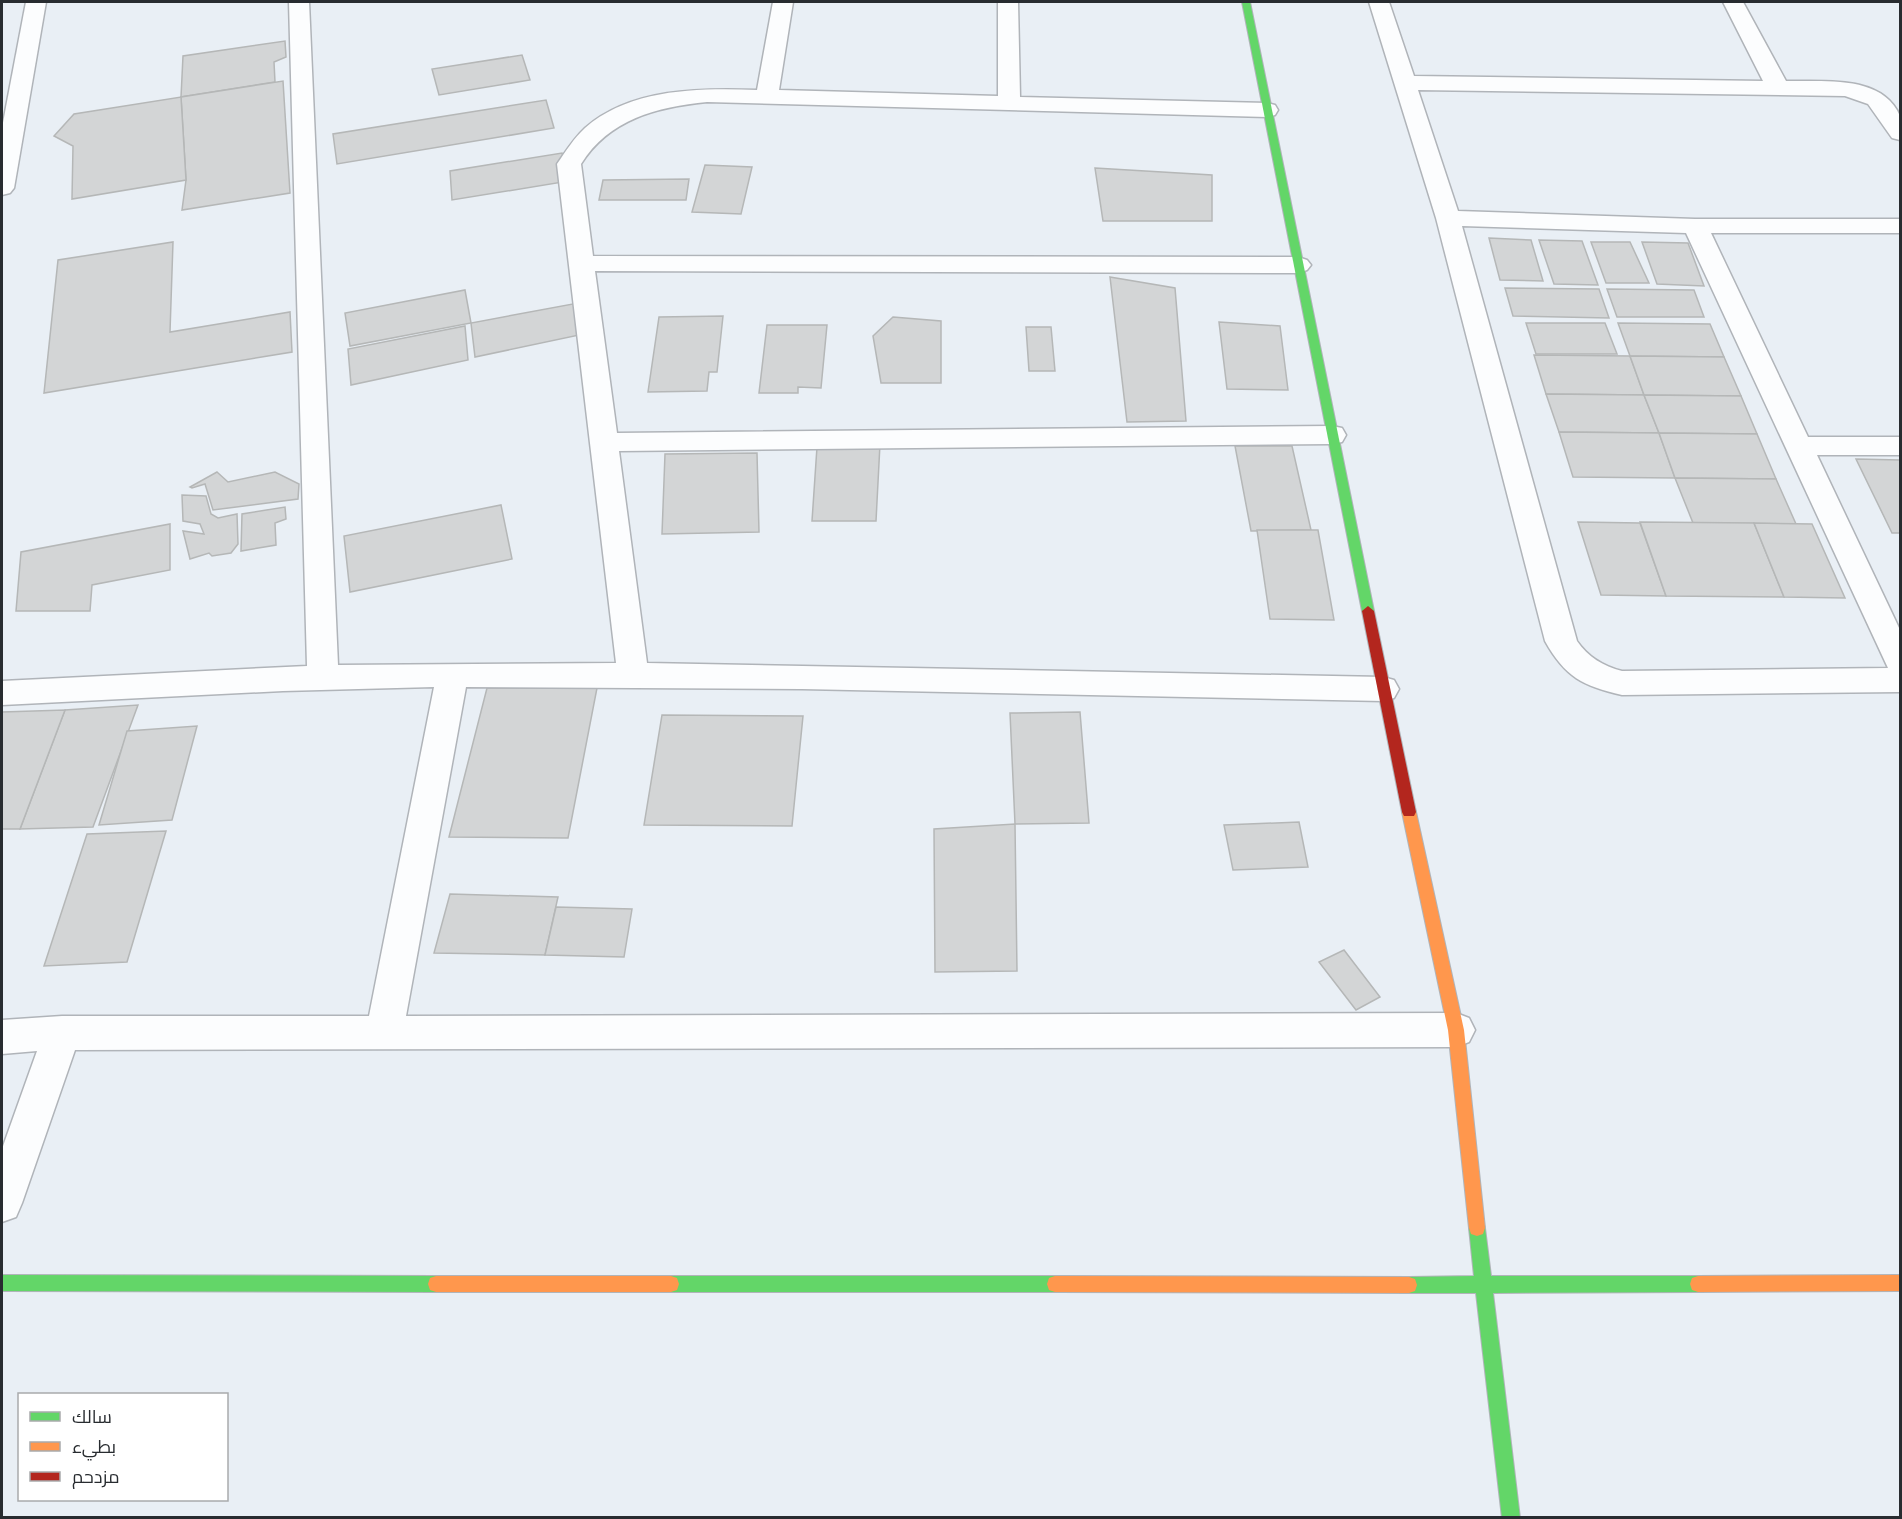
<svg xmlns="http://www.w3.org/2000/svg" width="1902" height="1519" viewBox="0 0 1902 1519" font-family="'Space Grotesk',Cairo,sans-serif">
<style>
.building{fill:#d3d5d6;stroke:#b5b7b7;stroke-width:1.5}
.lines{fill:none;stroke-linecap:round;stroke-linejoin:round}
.street-casing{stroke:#b0b4b9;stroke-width:3}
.fast-casing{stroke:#b0b4b9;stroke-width:2}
.slow-casing{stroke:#b0b4b9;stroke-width:2}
.jam-casing{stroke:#b0b4b9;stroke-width:2}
.street{fill:#fcfdfe;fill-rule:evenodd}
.fast{fill:#63d668;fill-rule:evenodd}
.slow{fill:#ff974d;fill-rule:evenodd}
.jam{fill:#b3261e;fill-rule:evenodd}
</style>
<rect width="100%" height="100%" fill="#e9eff5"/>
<!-- building -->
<g class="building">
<polygon points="285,41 286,57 274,62 275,82 181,97 183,56"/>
<polygon points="522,55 530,80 439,95 432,69"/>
<polygon points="283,81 290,193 182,210 186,180 181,97"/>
<polygon points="181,97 186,180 72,199 73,146 54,136 74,114"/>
<polygon points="546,100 554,128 337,164 333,134"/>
<polygon points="562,153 569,181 452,200 450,171"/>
<polygon points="705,165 752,167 741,214 692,212"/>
<polygon points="1095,168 1212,175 1212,221 1103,221"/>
<polygon points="689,179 686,200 599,200 603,180"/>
<polygon points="1489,238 1531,240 1543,281 1500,280"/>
<polygon points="1539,240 1582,241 1598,285 1554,284"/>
<polygon points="173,242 170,332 290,312 292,352 44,393 58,260"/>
<polygon points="1591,242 1630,242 1649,283 1606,283"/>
<polygon points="1642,242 1688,243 1704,286 1657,284"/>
<polygon points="1110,277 1175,288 1186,421 1127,422"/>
<polygon points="1505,288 1599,289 1609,318 1513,316"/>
<polygon points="1607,289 1694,290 1704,317 1617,317"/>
<polygon points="465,290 471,323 350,346 345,313"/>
<polygon points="578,303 584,334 475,357 471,323"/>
<polygon points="723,316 717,372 709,372 707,391 648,392 659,317"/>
<polygon points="893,317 941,321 941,383 881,383 873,336"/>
<polygon points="1219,322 1280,326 1288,390 1227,389"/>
<polygon points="1526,323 1605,323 1617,354 1536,354"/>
<polygon points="1618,323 1710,324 1724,357 1630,356"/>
<polygon points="767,325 827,325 821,388 798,387 798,393 759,393"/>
<polygon points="465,326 468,360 351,385 348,349"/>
<polygon points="1026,327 1051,327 1055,371 1029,371"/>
<polygon points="1534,355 1630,356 1644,395 1546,394"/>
<polygon points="1630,356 1724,357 1741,396 1644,395"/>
<polygon points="1546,394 1644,395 1659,433 1559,432"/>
<polygon points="1644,395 1741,396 1757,434 1659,433"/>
<polygon points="1559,432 1659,433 1675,478 1573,477"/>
<polygon points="1659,433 1757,434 1776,479 1675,478"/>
<polygon points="880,444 876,521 812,521 817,447"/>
<polygon points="1235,446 1292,446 1311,530 1251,531"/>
<polygon points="757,453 759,532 662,534 665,454"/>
<polygon points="1856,459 1900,460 1900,533 1892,533"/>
<polygon points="217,472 228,482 275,472 299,484 298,499 213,510 205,484 192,488 190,487"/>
<polygon points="1675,478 1776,479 1796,524 1693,523"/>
<polygon points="182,495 206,496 211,514 218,518 237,514 238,544 231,553 212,556 209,553 190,559 183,531 204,534 200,524 183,521"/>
<polygon points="501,505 512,559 350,592 344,536"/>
<polygon points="285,507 286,519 275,523 276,545 241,551 242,514"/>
<polygon points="1578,522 1640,523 1666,596 1601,595"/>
<polygon points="1640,522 1754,523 1784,597 1666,596"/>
<polygon points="1754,523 1812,524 1845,598 1784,597"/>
<polygon points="170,524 170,570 92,585 90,611 16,611 21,552"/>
<polygon points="1257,530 1318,530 1334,620 1270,619"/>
<polygon points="487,688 597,688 568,838 449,837"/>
<polygon points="138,705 93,827 20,829 65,710"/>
<polygon points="65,710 20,829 2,829 2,712"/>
<polygon points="1080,712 1089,823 1015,824 1010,713"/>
<polygon points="662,715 803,716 792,826 644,825"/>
<polygon points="197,726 172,820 99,825 127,731"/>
<polygon points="1299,822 1308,867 1233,870 1224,825"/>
<polygon points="1015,824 1017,971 935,972 934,829"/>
<polygon points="166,831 127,962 44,966 87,834"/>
<polygon points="450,894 558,897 545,955 434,953"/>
<polygon points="556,907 632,909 624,957 545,955"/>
<polygon points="1344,950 1380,997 1356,1010 1319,962"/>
</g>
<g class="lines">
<!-- street casing -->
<g class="street-casing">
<g id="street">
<polygon points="26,2 46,2 14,188 10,193 2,195 2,128"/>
<path d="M289 2H309L338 665 616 663 557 164C566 151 574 138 585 128 631 88 700 88 757 90L773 2H793L779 90 998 96V2H1018L1020 97 1267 103 1275 105 1278 110 1275 115 1267 117 707 102C657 107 609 119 581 164L593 256 1298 257 1307 260 1311 265 1307 270 1298 273 595 271 617 433 1332 426 1342 428 1346 435 1342 442 1332 444 619 451 647 663 1383 677 1394 680 1399 689 1394 698 1383 701 802 689 466 687 406 1016 1456 1013 1469 1018 1475 1030 1469 1042 1456 1047 75 1050 22 1203 16 1217 2 1222V1149L37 1051 2 1054V1020L62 1016H369L434 687 283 691 2 705V681L307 666Z"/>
<path d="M1369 2H1389L1414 76 1763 81 1723 2H1743L1786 81C1823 82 1882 74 1900 116 1902 123 1900 133 1900 140L1892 138 1868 104 1845 96 1418 90 1458 211 1695 219H1900V233H1711L1808 437H1900V455H1817L1900 630V692L1622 695C1583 686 1565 677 1545 641L1436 218ZM1462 226 1686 233 1888 668 1622 671C1603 666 1588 657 1577 641Z"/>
</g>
</g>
<!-- fast casing -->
<g class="fast-casing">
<g id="fast">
<polygon points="1242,2 1250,2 1374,611 1368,616 1362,611"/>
<polygon points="1477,1220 1483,1222 1485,1228 1491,1276 1698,1276 1704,1278 1706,1284 1704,1290 1698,1292 1493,1293 1520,1518 1502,1518 1476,1293 1409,1293 1403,1291 1401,1285 1403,1279 1409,1277 1474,1276 1469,1228 1471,1222"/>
<polygon points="2,1275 436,1276 442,1278 444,1284 442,1290 436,1292 2,1291"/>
<polygon points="671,1276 1055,1276 1061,1278 1063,1284 1061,1290 1055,1292 671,1292 665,1290 663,1284 665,1278"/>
</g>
</g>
<!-- slow casing -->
<g class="slow-casing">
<g id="slow">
<polygon points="1409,806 1414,808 1416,812 1464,1030 1485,1228 1483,1234 1477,1236 1471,1234 1469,1228 1448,1030 1402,812 1404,808"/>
<polygon points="1900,1275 1900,1291 1698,1292 1692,1290 1690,1284 1692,1278 1698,1276"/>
<polygon points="436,1276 671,1276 677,1278 679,1284 677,1290 671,1292 436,1292 430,1290 428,1284 430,1278"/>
<polygon points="1055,1276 1409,1277 1415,1279 1417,1285 1415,1291 1409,1293 1055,1292 1049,1290 1047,1284 1049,1278"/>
</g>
</g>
<!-- jam casing -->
<g class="jam-casing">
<polygon id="jam" points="1368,606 1374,611 1416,812 1414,816 1404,816 1402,812 1362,611"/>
</g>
<!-- street -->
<use href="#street" class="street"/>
<!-- fast -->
<use href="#fast" class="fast"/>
<!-- slow -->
<use href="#slow" class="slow"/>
<!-- jam -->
<use href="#jam" class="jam"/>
</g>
<!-- border -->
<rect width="1902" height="1519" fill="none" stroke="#282c30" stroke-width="6"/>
<!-- legend -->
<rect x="18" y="1393" width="210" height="108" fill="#ffffff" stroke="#a9abac" stroke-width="1.5"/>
<rect x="30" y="1412" width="30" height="9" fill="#63d668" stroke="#a9abac" stroke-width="1.5"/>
<text x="72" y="1423" font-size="18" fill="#282c30">سالك</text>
<rect x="30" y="1442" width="30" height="9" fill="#ff974d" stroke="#a9abac" stroke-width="1.5"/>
<text x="72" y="1453" font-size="18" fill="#282c30">بطيء</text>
<rect x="30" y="1472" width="30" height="9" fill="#b3261e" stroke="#a9abac" stroke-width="1.5"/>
<text x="72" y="1483" font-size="18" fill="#282c30">مزدحم</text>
</svg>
